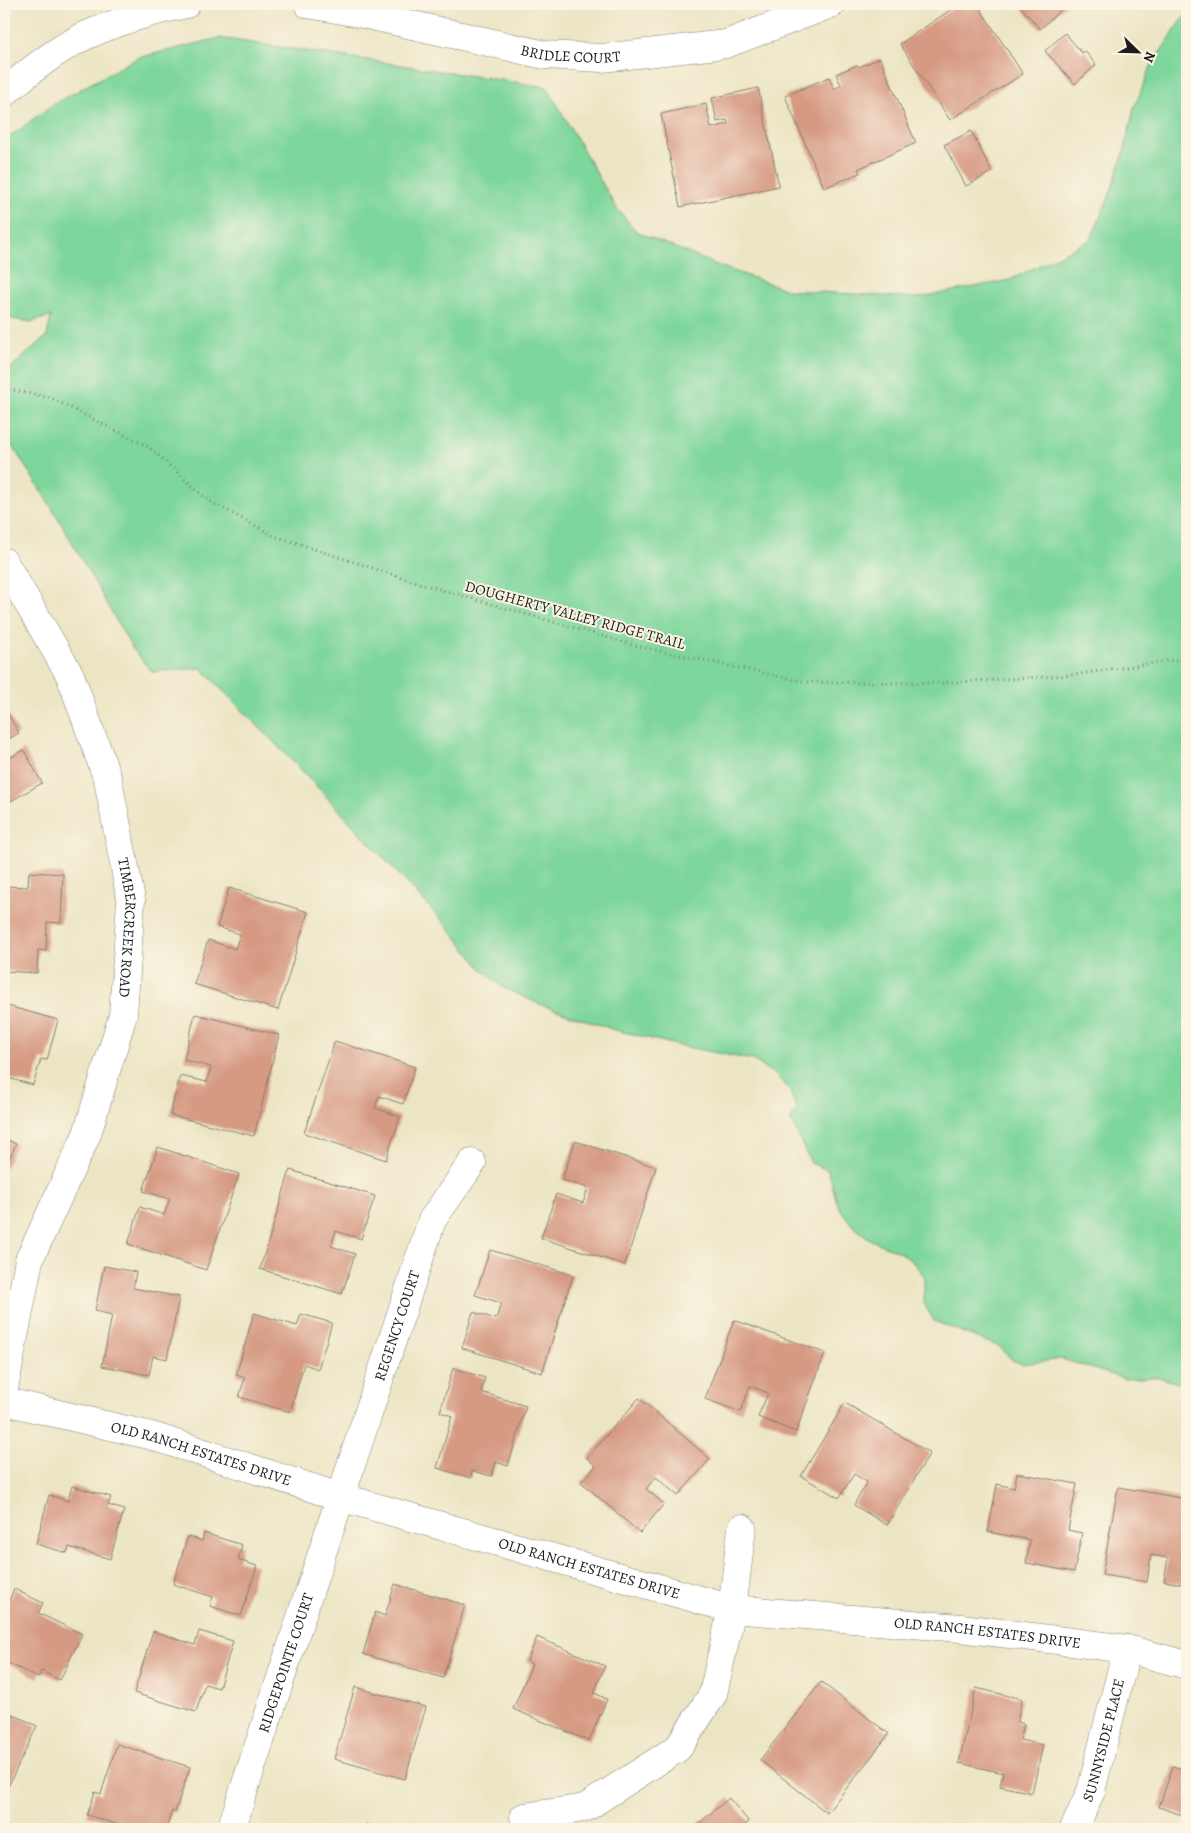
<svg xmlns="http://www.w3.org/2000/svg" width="1191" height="1833" viewBox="0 0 1191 1833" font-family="Alegreya,serif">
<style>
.green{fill:#7dd69b;stroke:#4c795c}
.building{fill:#d69a83}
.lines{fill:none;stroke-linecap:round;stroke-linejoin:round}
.street-casing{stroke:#848070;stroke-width:29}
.path{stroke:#848070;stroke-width:3;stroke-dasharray:1 4;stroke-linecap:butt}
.street{stroke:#fff;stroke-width:28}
.labels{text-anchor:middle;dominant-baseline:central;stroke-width:4;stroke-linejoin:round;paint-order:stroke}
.street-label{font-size:15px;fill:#1c1c1c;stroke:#fcf5e5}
</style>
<rect width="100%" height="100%" fill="#fcf5e5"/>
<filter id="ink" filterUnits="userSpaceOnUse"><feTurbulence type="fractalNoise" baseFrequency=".02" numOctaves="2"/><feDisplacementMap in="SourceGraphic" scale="10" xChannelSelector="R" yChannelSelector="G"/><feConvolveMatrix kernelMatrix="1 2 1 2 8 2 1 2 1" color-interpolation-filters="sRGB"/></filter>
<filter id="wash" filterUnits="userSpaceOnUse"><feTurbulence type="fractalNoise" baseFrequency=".0096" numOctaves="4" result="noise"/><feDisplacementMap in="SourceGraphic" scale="20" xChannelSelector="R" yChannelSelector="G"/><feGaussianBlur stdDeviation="1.12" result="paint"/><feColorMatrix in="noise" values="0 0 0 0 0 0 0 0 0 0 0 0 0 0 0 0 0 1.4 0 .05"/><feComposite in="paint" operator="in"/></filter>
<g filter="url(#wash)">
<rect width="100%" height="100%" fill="#ece5c4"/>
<!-- green -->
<polygon class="green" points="1187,13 1187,1388 1179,1383 1158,1377 1125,1379 1062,1359 1022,1364 1012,1360 1000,1347 934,1321 924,1304 924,1276 914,1263 899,1252 871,1240 853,1226 838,1206 828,1170 811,1163 790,1119 797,1109 789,1089 777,1076 753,1060 676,1045 612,1029 539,1004 504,988 482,969 446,925 309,778 201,668 152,672 132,648 57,516 4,433 4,374 47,336 51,316 31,322 12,319 4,314 4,141 52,105 137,58 220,38 547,87 617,209 637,232 722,267 788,290 917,298 1010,280 1090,240 1109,197 1124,152 1134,108 1152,64"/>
<g id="blocks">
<!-- building -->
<g class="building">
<polygon points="959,4 977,4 1023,74 950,120 900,44"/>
<polygon points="1018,4 1067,4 1040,29"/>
<polygon points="1065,33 1082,53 1085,51 1096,65 1075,84 1045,51"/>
<polygon points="880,58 916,143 858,169 860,173 824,188 785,96 829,77 834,89 841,85 836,74 857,65 859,67"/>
<polygon points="758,88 779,186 680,207 661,114 706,104 711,128 728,124 727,120 717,122 712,98"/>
<polygon points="971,131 992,172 966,186 944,145"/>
<polygon points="4,707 19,733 4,742"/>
<polygon points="24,750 42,783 4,805 4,761"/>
<polygon points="29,872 63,874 61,923 47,922 46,951 38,950 37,973 4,971 4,886 28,887"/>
<polygon points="229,888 308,912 278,1010 194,984 208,940 235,949 240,934 217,927"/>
<polygon points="4,1005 58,1020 47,1060 41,1059 33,1085 4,1077"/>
<polygon points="195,1014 279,1035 254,1136 170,1115 180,1076 207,1082 211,1067 184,1060"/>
<polygon points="335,1041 415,1067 403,1104 379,1096 375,1108 400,1117 386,1160 304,1133"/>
<polygon points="4,1138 16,1144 4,1171"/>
<polygon points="575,1141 656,1167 625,1265 541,1238 556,1194 583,1203 588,1188 562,1180"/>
<polygon points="158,1147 239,1174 206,1270 128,1244 140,1207 164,1215 170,1199 143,1191"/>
<polygon points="290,1170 375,1196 361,1239 336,1231 331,1246 355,1254 342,1294 260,1269"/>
<polygon points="490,1250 573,1275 542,1373 462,1348 473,1312 496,1319 501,1303 475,1295"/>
<polygon points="104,1266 136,1272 133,1288 179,1297 167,1359 153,1356 149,1375 102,1366 112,1315 95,1311"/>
<polygon points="254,1313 297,1326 301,1314 332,1323 318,1369 304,1364 290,1412 239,1397 245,1378 236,1375"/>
<polygon points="734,1320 825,1353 796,1432 758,1417 768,1393 750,1386 741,1412 705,1399"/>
<polygon points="453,1368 485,1378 481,1392 526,1406 508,1466 496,1462 492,1476 472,1471 471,1478 437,1468 452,1416 440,1412"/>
<polygon points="639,1398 710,1459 678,1496 656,1477 646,1489 664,1504 640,1533 581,1482 596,1466 587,1458"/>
<polygon points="845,1403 930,1453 887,1525 854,1505 867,1482 854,1474 839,1498 801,1476"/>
<polygon points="1017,1473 1077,1484 1068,1530 1082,1533 1074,1572 1026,1563 1030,1540 988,1532 997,1484 1014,1488"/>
<polygon points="72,1486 111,1497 108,1505 124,1510 110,1559 69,1547 67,1553 36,1544 49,1495 68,1501"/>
<polygon points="1118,1487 1187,1499 1187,1585 1164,1581 1168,1558 1151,1555 1147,1582 1102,1575"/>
<polygon points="204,1533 242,1545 238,1560 257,1566 241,1616 210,1606 213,1597 173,1584 188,1536 202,1541"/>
<polygon points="395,1584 465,1605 443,1678 363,1654 375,1612 385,1616"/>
<polygon points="14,1589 43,1603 38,1613 82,1634 60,1680 41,1671 38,1678 4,1661 4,1652 9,1641 4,1638 4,1612"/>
<polygon points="153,1631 195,1645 199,1631 233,1641 219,1688 205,1684 196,1712 134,1693"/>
<polygon points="537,1637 605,1666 594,1693 607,1699 589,1741 513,1709 532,1664 527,1661"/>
<polygon points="821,1682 889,1734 827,1813 760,1760"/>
<polygon points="355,1687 426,1707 405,1779 334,1759"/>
<polygon points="976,1688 1022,1699 1017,1722 1024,1724 1020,1740 1043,1745 1032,1793 1000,1786 1003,1773 959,1763"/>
<polygon points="4,1710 37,1726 4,1795"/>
<polygon points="117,1744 190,1767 175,1812 172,1811 166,1829 132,1829 87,1815 95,1792 101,1794"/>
<polygon points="1187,1763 1187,1817 1159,1807 1173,1766 1185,1770"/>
<polygon points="729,1798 749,1822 741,1829 692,1829"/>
<polygon points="366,1824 381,1829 365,1829"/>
</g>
</g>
</g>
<g filter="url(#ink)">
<use href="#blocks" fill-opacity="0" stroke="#848070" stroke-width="1"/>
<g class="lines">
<!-- street casing -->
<g class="street-casing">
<g id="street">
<path id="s1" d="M308 4 359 13 545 55 602 58 726 44 831 4"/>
<path d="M4 93C28 72 57 49 87 35 118 21 153 11 186 4"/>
<path id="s2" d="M4 562 70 675 108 780 131 900 123 1015 87 1134 29 1260 4 1389"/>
<path id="s3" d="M4 1401 152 1436 340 1497 732 1609 961 1628 1127 1649 1187 1665"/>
<polyline points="524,1817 585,1808 678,1748 713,1694 732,1609 742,1528"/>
<path id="s4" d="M231 1829 432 1220 472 1163"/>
<path id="s5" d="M1074 1829 1091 1791 1127 1649"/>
</g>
</g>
<!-- path -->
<polyline class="path" points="4,389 49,397 149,447 209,501 274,536 425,585 637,646 805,682 940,683 1073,675 1187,658"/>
<!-- street -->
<use href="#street" class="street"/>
</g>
</g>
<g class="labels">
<!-- street labels -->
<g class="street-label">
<text stroke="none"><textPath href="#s1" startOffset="268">BRIDLE COURT</textPath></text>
<text transform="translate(575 615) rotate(15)">DOUGHERTY VALLEY RIDGE TRAIL</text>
<text stroke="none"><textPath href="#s2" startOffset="392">TIMBERCREEK ROAD</textPath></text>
<text stroke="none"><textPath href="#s4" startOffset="530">REGENCY COURT</textPath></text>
<text stroke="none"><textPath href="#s3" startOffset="204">OLD RANCH ESTATES DRIVE</textPath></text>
<text stroke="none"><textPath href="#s3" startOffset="609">OLD RANCH ESTATES DRIVE</textPath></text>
<text stroke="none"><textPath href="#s3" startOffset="1014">OLD RANCH ESTATES DRIVE</textPath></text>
<text stroke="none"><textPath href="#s4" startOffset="175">RIDGEPOINTE COURT</textPath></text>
<text stroke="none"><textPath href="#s5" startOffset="94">SUNNYSIDE PLACE</textPath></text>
</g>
</g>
<!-- margin -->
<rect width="1191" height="1833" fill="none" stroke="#fcf5e5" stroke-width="20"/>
<!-- north arrow -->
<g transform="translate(1138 52) rotate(113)" stroke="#fcf5e5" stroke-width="4" paint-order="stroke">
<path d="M0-4L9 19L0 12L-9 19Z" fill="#1c1c1c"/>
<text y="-8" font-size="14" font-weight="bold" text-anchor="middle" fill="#1c1c1c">N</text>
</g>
</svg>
